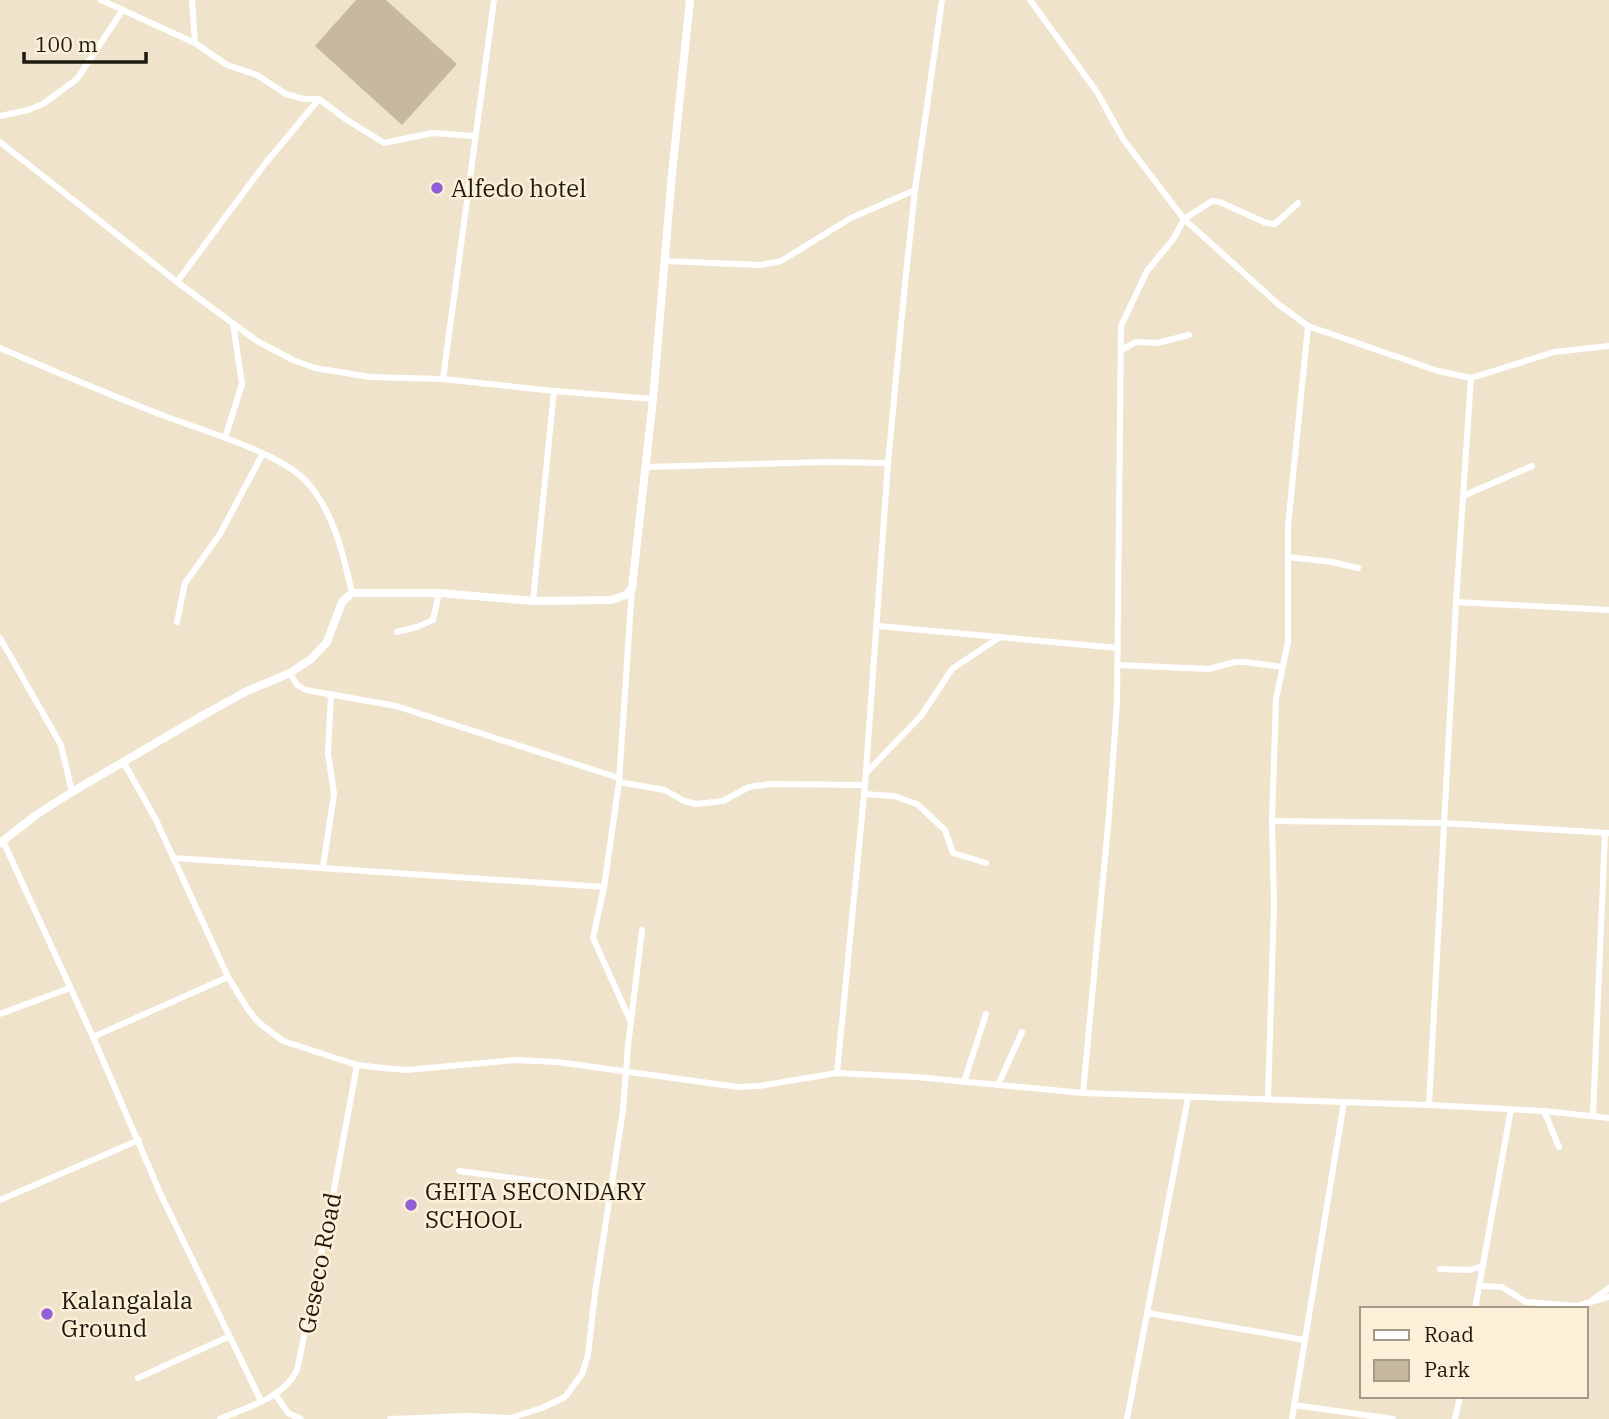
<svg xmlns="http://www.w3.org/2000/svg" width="1609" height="1419" viewBox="0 0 1609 1419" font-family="'IBM Plex Serif',serif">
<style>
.green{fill:#c7b99e}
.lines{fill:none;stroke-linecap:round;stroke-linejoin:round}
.minor{stroke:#fff;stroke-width:6}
.tertiary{stroke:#fff;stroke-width:8}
.poi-dot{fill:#945ed7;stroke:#fcf0d8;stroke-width:2.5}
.labels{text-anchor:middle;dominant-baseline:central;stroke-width:5;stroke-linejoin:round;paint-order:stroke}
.poi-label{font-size:24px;fill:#1e1a11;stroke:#fcf0d8;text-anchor:start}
.street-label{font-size:24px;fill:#1e1a11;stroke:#fcf0d8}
</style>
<rect width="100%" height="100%" fill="#efe3cb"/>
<!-- green -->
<polygon class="green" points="356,0 386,0 457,64 402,125 315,46"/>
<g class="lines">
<!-- minor -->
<g class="minor">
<polyline points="101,0 195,43 227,65 257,75 286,94 304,99 319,99"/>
<polyline points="192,0 195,43"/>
<polyline points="1030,0 1097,92 1123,139 1184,219 1278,304 1308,326 1438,371 1471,378 1554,352 1609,346"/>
<polyline points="0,116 28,110 43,104 77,79 122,11"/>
<polyline points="0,142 177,282 257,341 293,360 315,368 370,377 443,379 554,391 653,399"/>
<polyline points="664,261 761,265 781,261 851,218 915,190"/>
<polyline points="177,282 264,165 319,99 347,120 384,143 432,133 475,136"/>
<path d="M0 348C54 371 107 394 162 415 200 430 279 452 306 481 334 512 343 553 352 593"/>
<polyline points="1121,350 1136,342 1157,343 1189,335"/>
<polyline points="443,379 494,0"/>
<polyline points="225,438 242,384 233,323"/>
<polyline points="645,467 826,462 888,463"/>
<polyline points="1463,496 1532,466"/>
<polyline points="1288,557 1332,562 1358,568"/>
<polyline points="533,601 554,391"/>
<polyline points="1456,602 1609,610"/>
<polyline points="177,622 185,583 220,534 262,455"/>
<polyline points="878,626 1118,648"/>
<polyline points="397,632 417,627 433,620 439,593"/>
<polyline points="0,638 61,745 72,792"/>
<polyline points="1118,665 1209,669 1235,662 1246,662 1282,667"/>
<polyline points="290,673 297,685 306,690 396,706 619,778"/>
<polyline points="124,763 156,820 228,977 247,1008 258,1022 283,1041 357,1065 383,1068 407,1070 515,1060 557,1062 738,1087 759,1086 837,1073 916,1077 1083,1093 1429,1105 1544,1111 1609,1118"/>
<polyline points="867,772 921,716 952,669 1000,637"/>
<polyline points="619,782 665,790 684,801 696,804 723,801 749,787 770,784 865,785"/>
<polyline points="864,794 894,796 917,804 945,830 953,853 986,863"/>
<polyline points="1272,821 1443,823 1609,833"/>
<polyline points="3,841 93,1037 161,1195 261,1401"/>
<polyline points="173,858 604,887"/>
<polyline points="323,867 334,794 328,753 331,694"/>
<polyline points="0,1014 70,988"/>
<polyline points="630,1020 593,938 604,887 619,782 632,588"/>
<polyline points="93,1037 228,977"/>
<polyline points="837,1073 865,785 888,463 905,283 915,190 942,0"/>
<polyline points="964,1082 986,1014"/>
<polyline points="998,1085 1022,1032"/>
<polyline points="1083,1093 1109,815 1117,703 1121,326 1147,271 1174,238 1184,219 1212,201 1220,202 1266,223 1275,224 1298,203"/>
<polyline points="1268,1099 1274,904 1272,821 1276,699 1288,642 1288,526 1308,326"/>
<polyline points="1429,1105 1456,602 1471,378"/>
<polyline points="1544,1111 1559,1147"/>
<polyline points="1593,1116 1605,833"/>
<polyline points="459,1171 611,1191"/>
<polyline points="0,1200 139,1140"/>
<polyline points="1440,1269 1470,1270 1483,1266"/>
<polyline points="1480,1286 1502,1287 1526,1302 1577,1306 1609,1297"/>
<polyline points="1594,1299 1609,1288"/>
<polyline points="1475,1309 1511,1109"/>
<polyline points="1148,1313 1305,1340"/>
<polyline points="138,1378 228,1337"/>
<polyline points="275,1394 288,1413 301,1419"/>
<polyline points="1294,1405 1393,1419"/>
<path d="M220 1419C247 1407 284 1398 297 1370L329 1217 357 1065"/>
<polyline points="390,1419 467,1416 510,1418 542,1408 565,1397 582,1374 588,1355 595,1293 623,1110 628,1046 642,930"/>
<polyline points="1127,1419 1188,1098"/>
<polyline points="1292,1419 1344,1102"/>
<polyline points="1455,1419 1460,1396"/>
</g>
<!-- tertiary -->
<polyline class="tertiary" points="0,843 36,815 72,792 200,717 247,691 290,673 311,659 327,642 342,602 352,593 439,593 533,601 611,600 626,595 632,588 653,399 672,174 690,0"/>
</g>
<!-- markers -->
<g class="poi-dot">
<circle cx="437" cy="188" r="7"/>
<circle cx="411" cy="1205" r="7"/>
<circle cx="47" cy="1314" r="7"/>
</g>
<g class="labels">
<!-- poi labels -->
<g class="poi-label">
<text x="451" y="188">Alfedo hotel</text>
<text x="425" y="1191">GEITA SECONDARY<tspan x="425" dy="28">SCHOOL</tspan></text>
<text x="61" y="1300">Kalangalala<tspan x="61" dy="28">Ground</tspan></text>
</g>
<!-- street labels -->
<g class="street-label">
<text transform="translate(319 1263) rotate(-79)">Geseco Road</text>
</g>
</g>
<!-- legend -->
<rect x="1360" y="1307" width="228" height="91" fill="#fcf0d8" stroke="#a39a88" stroke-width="2"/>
<rect x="1374" y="1330" width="35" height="10" fill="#ffffff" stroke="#a39a88" stroke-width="2"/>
<text x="1424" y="1342" font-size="21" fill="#1e1a11">Road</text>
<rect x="1374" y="1360" width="35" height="21" fill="#c7b99e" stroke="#a39a88" stroke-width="2"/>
<text x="1424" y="1377" font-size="21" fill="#1e1a11">Park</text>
<!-- scale -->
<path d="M24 52v10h122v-10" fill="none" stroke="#1e1a11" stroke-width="3.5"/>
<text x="35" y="52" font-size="21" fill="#1e1a11" stroke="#fcf0d8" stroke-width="5" paint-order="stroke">100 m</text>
</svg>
